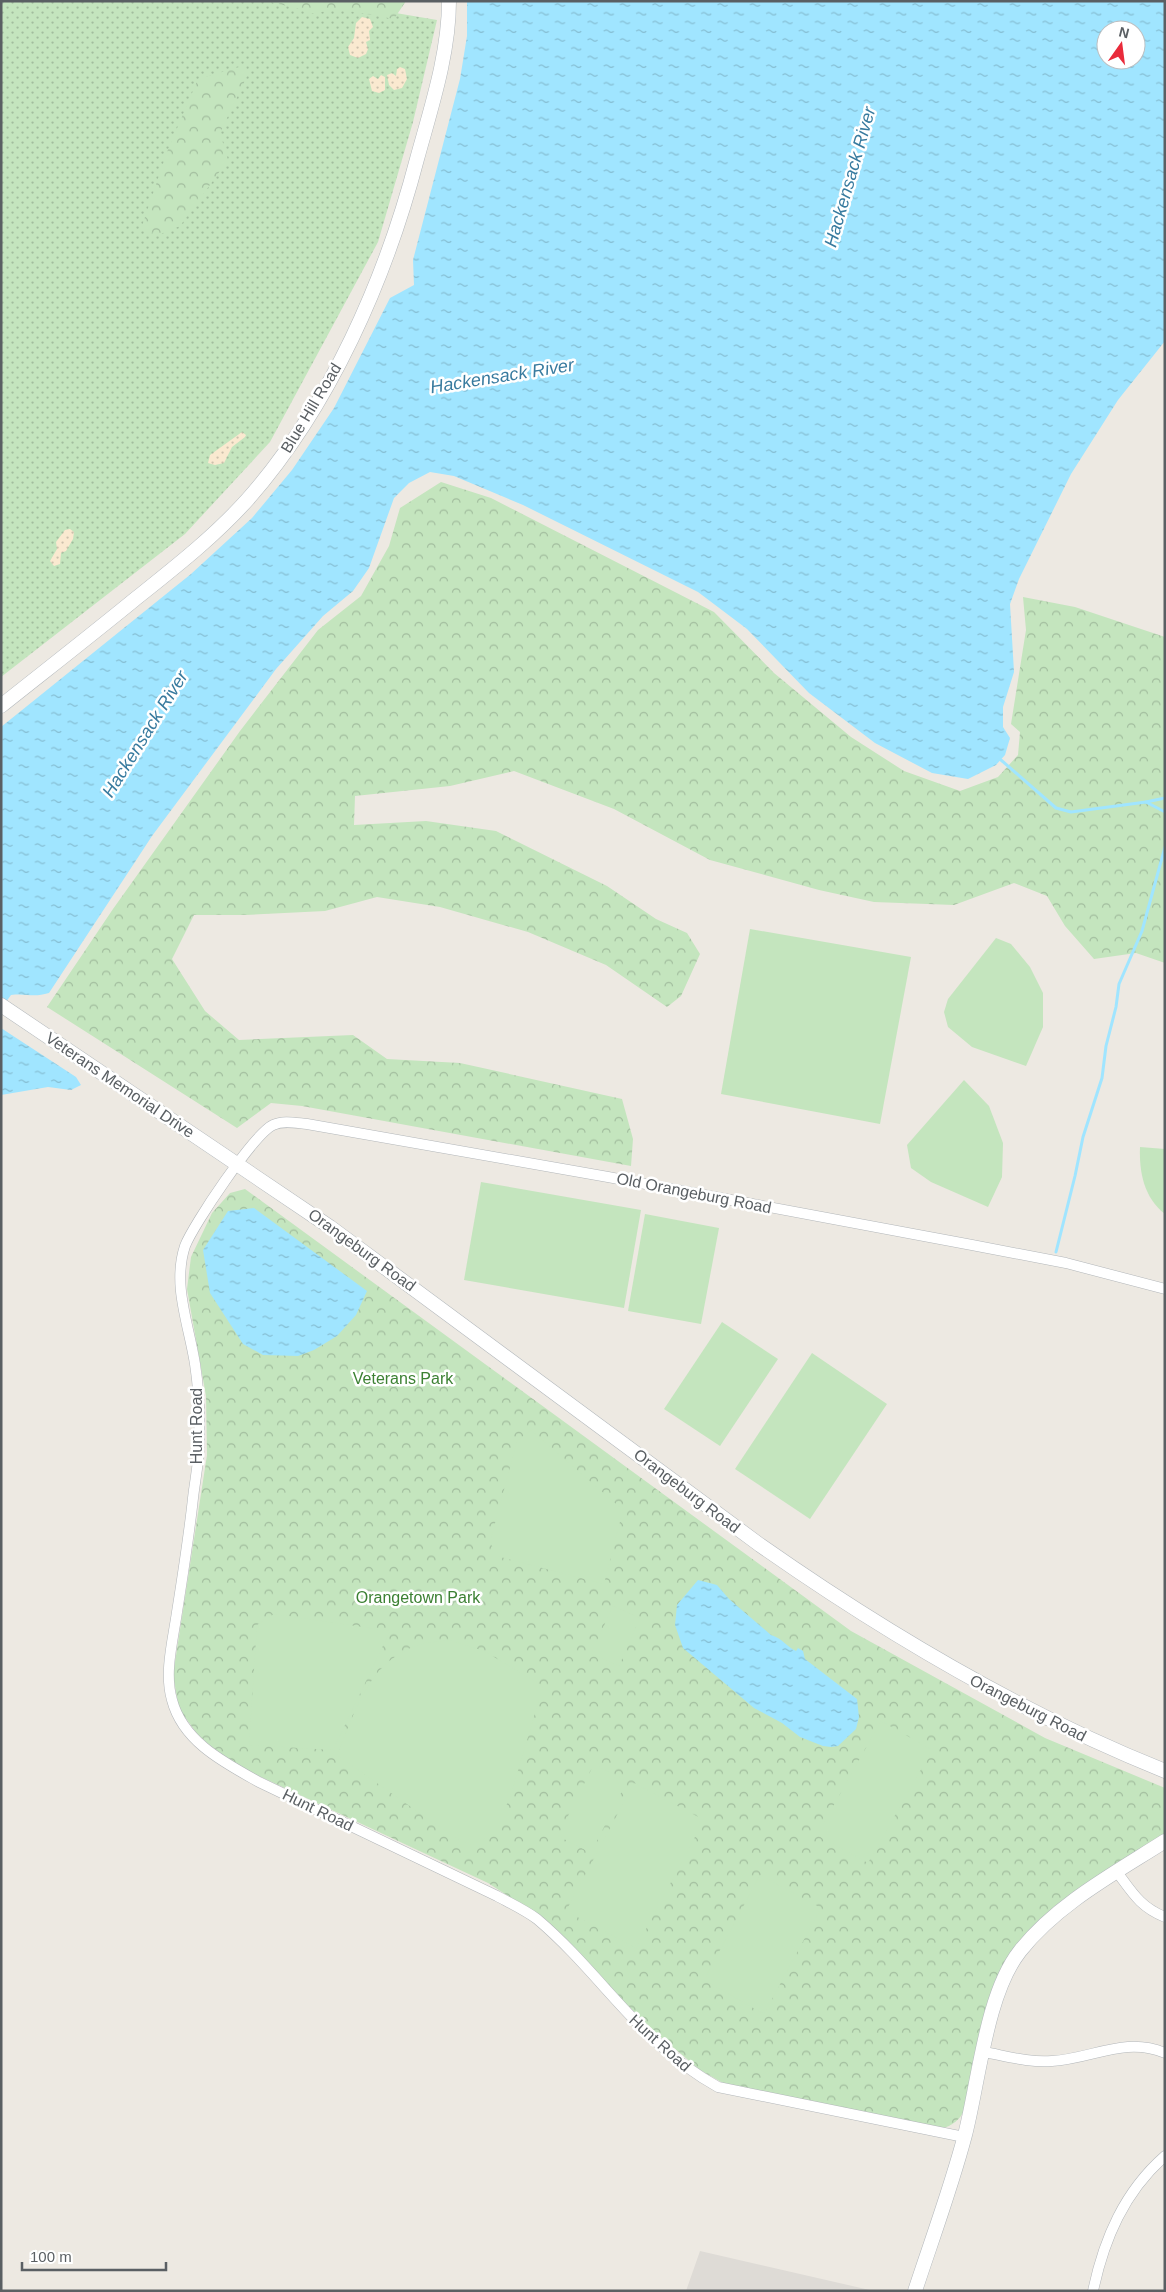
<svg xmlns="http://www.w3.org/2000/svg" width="1166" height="2292" viewBox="0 0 1166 2292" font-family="Helvetica,sans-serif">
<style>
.industrial{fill:#dedbd6}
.grass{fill:url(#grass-dots)}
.forest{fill:url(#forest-crowns)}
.sand{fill:url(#sand-dots)}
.pitch{fill:#c4e5be}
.water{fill:url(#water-ripples);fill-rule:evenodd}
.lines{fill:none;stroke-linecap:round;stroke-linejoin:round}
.stream{stroke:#a0e5ff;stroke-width:3}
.street-casing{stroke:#b2b6b9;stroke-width:11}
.secondary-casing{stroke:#b3b8bc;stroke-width:15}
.street{stroke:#fff;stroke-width:10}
.secondary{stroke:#fff;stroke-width:14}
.labels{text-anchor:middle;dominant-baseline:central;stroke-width:5;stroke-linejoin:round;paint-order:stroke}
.street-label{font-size:16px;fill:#5a5f63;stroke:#fff}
.park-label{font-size:16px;fill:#3c8133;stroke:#fff}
.water-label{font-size:18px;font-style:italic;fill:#387b9f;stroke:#fff}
</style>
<defs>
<pattern id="grass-dots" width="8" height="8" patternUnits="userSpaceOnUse" patternTransform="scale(1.25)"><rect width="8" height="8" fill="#c4e5be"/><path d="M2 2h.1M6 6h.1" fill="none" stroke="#a2bd9e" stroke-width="1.8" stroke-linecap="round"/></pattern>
<pattern id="forest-crowns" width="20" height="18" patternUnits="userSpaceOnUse" patternTransform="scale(1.25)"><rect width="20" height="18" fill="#c4e5be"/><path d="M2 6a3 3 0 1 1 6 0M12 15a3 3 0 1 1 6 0" fill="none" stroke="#a2bd9e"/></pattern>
<pattern id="sand-dots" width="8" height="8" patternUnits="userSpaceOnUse" patternTransform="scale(1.25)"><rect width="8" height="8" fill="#fae9d0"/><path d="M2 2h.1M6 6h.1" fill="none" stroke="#cdc0ac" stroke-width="1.8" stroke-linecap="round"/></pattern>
<pattern id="water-ripples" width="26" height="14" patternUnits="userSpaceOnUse" patternTransform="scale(1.25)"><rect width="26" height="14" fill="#a0e5ff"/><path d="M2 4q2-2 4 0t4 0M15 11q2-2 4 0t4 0" fill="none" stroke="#85bdd2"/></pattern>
</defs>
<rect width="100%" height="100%" fill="#ede9e2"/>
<!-- industrial -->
<polygon class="industrial" points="700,2251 874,2291 686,2291"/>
<!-- grass -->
<polygon class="grass" points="1,1 325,1 437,20 413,122 378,242 270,442 185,534 1,677"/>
<!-- forest -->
<g class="forest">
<polygon points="267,1 406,1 394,19 338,9 309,14 299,9"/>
<polygon points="246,65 247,76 220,133 228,160 180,226 156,236 142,226 167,152 198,79"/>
<polygon points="441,482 491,498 714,612 774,673 851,737 904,771 960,791 998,777 1018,755 1020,732 1011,724 1026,630 1023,597 1075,607 1165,637 1165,963 1136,953 1094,959 1065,926 1047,896 1014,883 954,905 874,902 819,890 710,860 614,809 514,771 450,786 355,796 354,825 426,821 496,831 607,886 656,919 687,933 700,954 681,996 667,1007 606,965 528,932 440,907 377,897 325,911 246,915 194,915 172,959 205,1011 239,1040 353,1035 387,1059 460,1063 622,1099 633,1139 631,1166 302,1106 271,1103 237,1128 47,1007 113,909 240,731 318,630 361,596 389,546 400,508"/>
<path d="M245 1189 851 1631 1045 1738 1165 1788V1834L1056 1905 1028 1932 1001 1972 965 2109C959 2121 953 2125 941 2129L723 2083 700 2070 656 2033 531 1911 488 1883 229 1762 198 1735 179 1709 173 1675 207 1455 206 1396 187 1289 191 1257 212 1213 230 1193Z"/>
</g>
<!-- sand -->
<g class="sand">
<polygon points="362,17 370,19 373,27 369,31 370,40 366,42 368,49 366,54 358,58 350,55 348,47 354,38 356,23"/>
<polygon points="400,67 405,69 407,79 402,88 394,90 389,85 387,75 392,73 396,76 397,69"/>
<polygon points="381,75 385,77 385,90 379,93 372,91 369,79 373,76 378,79"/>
<polygon points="242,432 246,435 245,437 232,447 224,463 215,465 208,463 210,455"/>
<polygon points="70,529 74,532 73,539 66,551 61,553 60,564 54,566 50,561 57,549 56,542 65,530"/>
</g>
<!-- pitch -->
<g class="pitch">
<polygon points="750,929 911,957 880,1124 721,1094"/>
<polygon points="996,938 1011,944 1030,967 1043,993 1043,1027 1026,1066 972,1047 948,1027 944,1012 948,999"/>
<polygon points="964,1080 989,1106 1003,1143 1002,1177 988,1207 931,1182 911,1168 907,1145"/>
<path d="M1140 1147 1165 1149V1214C1144 1198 1139 1172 1140 1147Z"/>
<polygon points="481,1182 641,1210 624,1308 464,1280"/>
<polygon points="645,1214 719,1228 701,1324 628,1311"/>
<polygon points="722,1322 778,1359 720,1446 664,1409"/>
<polygon points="812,1353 887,1404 810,1519 735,1469"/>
<polygon points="531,1430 623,1510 604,1584 497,1556 490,1542 517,1441"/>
<polygon points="613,1606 640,1618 619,1666 591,1654"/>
<polygon points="274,1614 390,1631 333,1750 249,1745 257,1625"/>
<path d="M449 1640 484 1651 543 1686 510 1798 491 1836 470 1845 451 1835 337 1755C355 1713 367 1664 415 1646 425 1642 438 1642 449 1640Z"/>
<polygon points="881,1721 932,1750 868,1863 817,1835"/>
<polygon points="594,1764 627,1781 591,1853 558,1836"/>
<polygon points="634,1783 704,1820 636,1948 566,1911"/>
<polygon points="760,1875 821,1908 764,2014 704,1980"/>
</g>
<!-- water -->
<g class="water">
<path d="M467 1H1165V341L1118 400 1071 474 1019 579 1010 604 1014 672 1003 707V727L1010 738 1005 755 996 765 968 779 932 773 875 743 809 693 747 629 698 592 523 505 454 476 430 472 409 483 394 498 369 568 353 591 323 616 276 669 152 836 49 993C33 998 27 993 11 995L1 1009V727L191 574 252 518 292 470 334 408 390 298 414 285 413 260 460 79 467 36ZM1106 30H1136V60H1106Z"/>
<polygon points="1,1028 76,1077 81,1085 71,1090 48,1087 1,1095"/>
<polygon points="254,1208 367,1291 356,1315 337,1336 314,1350 298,1356 263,1355 243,1344 210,1293 203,1250 228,1211"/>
<path d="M698 1580 717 1585 729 1599 771 1635C782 1638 787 1647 796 1651L798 1648 803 1651 805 1659 857 1699 859 1717 856 1729 838 1746 831 1747 823 1746 800 1737 782 1723 754 1708 683 1648 675 1625 677 1605Z"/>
</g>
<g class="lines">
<!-- stream -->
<g class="stream">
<polyline points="1001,760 1056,808 1071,812 1146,802 1165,812"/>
<polyline points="1146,802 1165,798"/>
<polyline points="1056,1252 1075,1176 1083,1137 1102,1078 1106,1046 1116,1007 1119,984 1142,931 1165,847"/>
</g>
<!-- street casing -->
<g class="street-casing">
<g id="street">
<path d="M1117 1872C1132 1892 1140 1907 1165 1917"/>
<path d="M984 2052C1006 2056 1030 2063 1052 2061 1092 2059 1125 2036 1165 2053"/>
<path d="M964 2137 718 2087C640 2044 602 1974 537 1919 525 1910 510 1903 497 1896L259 1782C225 1763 183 1742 172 1700 164 1673 173 1640 177 1612 183 1574 189 1536 193 1498 195 1480 199 1462 199 1444 200 1418 199 1390 195 1364 189 1325 172 1285 185 1246 193 1225 254 1134 273 1125 283 1120 296 1123 307 1124L608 1177 972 1245 1066 1263 1165 1289"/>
<path d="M1093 2291C1104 2239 1124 2192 1165 2156"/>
</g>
</g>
<!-- secondary casing -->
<g class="secondary-casing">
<g id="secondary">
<path d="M1 706C45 671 90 636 134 600 174 568 214 537 248 499 330 406 386 278 417 159 431 108 449 54 449 1"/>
<path d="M1 1005 330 1227 760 1545C887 1634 1020 1713 1165 1771"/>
<path d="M915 2291C932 2239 951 2188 965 2135 979 2081 986 1994 1020 1951 1057 1904 1115 1873 1165 1841"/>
</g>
</g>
<!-- street -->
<use href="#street" class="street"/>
<!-- secondary -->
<use href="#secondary" class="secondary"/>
</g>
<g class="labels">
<!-- street labels -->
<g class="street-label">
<text transform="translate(311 408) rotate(-59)">Blue Hill Road</text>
<text transform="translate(120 1085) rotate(34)">Veterans Memorial Drive</text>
<text transform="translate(694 1193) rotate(11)">Old Orangeburg Road</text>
<text transform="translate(362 1250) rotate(36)">Orangeburg Road</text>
<text transform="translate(196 1426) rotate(-90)">Hunt Road</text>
<text transform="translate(687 1491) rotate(37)">Orangeburg Road</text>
<text transform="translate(1028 1708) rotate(27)">Orangeburg Road</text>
<text transform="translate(318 1810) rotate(26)">Hunt Road</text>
<text transform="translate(660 2043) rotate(42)">Hunt Road</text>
</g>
<!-- park labels -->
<g class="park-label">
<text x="403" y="1378">Veterans Park</text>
<text x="418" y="1597">Orangetown Park</text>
</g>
<!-- water labels -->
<g class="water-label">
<text transform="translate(850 177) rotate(-74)">Hackensack River</text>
<text transform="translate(502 376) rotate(-9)">Hackensack River</text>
<text transform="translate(145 734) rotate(-58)">Hackensack River</text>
</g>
</g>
<!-- border -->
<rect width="1166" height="2292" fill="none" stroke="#5a5f63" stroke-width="5"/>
<!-- north arrow -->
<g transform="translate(1121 45) rotate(14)"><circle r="24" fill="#ffffff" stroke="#bdbfc1"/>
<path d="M0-4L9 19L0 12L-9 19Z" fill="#e92b3b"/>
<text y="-8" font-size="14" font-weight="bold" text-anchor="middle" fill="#5a5f63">N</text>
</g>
<!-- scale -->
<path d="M22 2262v8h144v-8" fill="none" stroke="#5a5f63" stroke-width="2.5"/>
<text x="30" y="2262" font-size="15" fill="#5a5f63" stroke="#ffffff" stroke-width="4" paint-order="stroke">100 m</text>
</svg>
